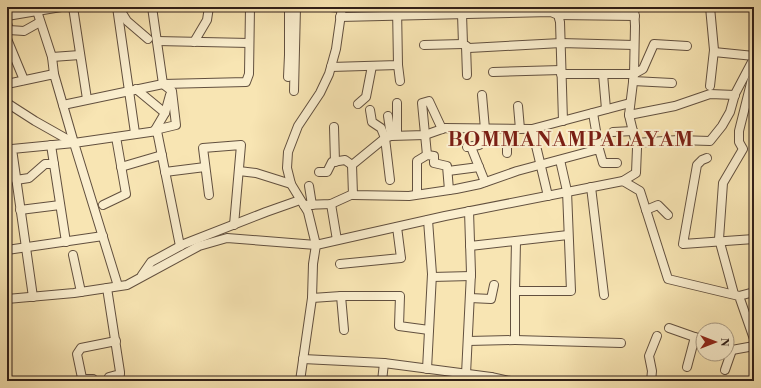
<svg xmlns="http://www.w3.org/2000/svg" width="761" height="388" viewBox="0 0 761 388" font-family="'Libre Bodoni',serif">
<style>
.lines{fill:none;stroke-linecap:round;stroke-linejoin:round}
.minor-casing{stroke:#62503f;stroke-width:10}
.minor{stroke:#faeece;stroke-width:8}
.labels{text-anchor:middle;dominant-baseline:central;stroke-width:4;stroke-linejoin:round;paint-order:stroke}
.district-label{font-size:20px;font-weight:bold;letter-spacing:1px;fill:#7a1f14;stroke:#faeece}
</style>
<rect width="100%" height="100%" fill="#f8e5b3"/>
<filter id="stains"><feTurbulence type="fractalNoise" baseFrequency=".005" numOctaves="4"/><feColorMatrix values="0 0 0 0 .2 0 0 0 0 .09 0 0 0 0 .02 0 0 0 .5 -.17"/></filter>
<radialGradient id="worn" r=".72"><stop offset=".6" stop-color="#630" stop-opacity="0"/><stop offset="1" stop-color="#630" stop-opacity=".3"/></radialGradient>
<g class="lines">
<!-- minor casing -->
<g class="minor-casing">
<g id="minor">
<polyline points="73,7 87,99"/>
<polyline points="117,7 135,133"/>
<polyline points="152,7 163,84 172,91 176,125 155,130"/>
<polyline points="331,7 342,8"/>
<polyline points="119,8 127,21 148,39"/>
<polyline points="37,11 52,57 54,74"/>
<polyline points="462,14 463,44 469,48 561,43 634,45"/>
<polyline points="558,15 635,16"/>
<polyline points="7,16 61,7"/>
<polyline points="340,17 551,12 558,15 560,22 563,121"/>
<polyline points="7,23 9,30 24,31 40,22"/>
<polyline points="7,39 24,80"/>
<polyline points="157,41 249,43"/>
<polyline points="194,42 207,20 209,7"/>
<polyline points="424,45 463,44"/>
<polyline points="466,46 467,75"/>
<polyline points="714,52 754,56"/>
<polyline points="52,57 80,55"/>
<polyline points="398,65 400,81"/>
<polyline points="331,67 398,65 397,7"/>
<polyline points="493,72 561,70"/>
<polyline points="561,74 634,74 643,69 654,44 687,46"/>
<polyline points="603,74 606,109"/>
<polyline points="288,77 289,55 289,7"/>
<polyline points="633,81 672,83"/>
<polyline points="7,84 54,74 74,143"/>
<polyline points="710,86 714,50 710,7"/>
<polyline points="136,89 165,113"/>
<polyline points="294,91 296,7"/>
<polyline points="482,95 485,129"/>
<polyline points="7,103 35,121 74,143"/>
<polyline points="397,103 397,135"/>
<polyline points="358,104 366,97 372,66"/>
<polyline points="63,105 163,84 246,82 249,74 250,7"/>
<polyline points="518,106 520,129"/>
<polyline points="370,110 372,122 381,128 385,138 390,180"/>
<polyline points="593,113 599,149"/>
<polyline points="629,115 675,106 710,94 735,95"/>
<polyline points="388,116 391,136"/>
<polyline points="334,127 335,162"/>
<polyline points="507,129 507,153"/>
<polyline points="532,129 548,196"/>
<polyline points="155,130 165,113 170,95"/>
<polyline points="613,132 633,131"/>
<polyline points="636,143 678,140 710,141 722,126 730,112 735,94 754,58"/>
<polyline points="51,145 66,242"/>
<polyline points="467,147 479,145 479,129"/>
<polyline points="471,147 485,182"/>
<polyline points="427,155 422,103 429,101 442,129"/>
<polyline points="707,158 702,160 697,165 683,244 754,239"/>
<polyline points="617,163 603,163 599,149 517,171 480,184 456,189 409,196 353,195 352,165 385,138 391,136 425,135 445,128 532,129 630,103"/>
<polyline points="121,167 162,155"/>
<polyline points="239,171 256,173 291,184"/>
<polyline points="448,171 479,167"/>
<polyline points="165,172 205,167"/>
<polyline points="319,172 327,172 332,162 345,160 352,165"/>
<polyline points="16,180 29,178 45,164 54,164"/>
<polyline points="623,181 636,173 637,148 629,115 634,74 635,26 634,7"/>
<polyline points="309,186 312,205"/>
<polyline points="591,187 604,295"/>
<polyline points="417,194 417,161 427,155 434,156 434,163 447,166 449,190"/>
<polyline points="209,195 203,148 241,145 234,225"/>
<polyline points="331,204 337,240"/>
<polyline points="103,205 126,194 116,137"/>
<polyline points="304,205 331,204 353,194"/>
<polyline points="20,210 60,205"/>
<polyline points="646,210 658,205 668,215"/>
<polyline points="470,246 568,235"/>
<polyline points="7,250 103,236"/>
<polyline points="73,255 81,292"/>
<polyline points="340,264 401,258 397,227"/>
<polyline points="142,275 151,262 184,244 266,212 300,200"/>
<polyline points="432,277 471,276"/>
<polyline points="118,286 74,143 157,131 180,246"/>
<polyline points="107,288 120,372 120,374 109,377"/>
<polyline points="515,291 516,241"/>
<polyline points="734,294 719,239 723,183 743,149 739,142 739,131 754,71"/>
<polyline points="341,296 344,330"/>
<polyline points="739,296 754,292"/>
<polyline points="33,297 12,149 74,143"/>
<polyline points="312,298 341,296 400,296 399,326 429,330"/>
<polyline points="470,298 491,299 494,285"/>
<polyline points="7,299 74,293 127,285 199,246 227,238 316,245 445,216 623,181 640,191 668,279 739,296 754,339"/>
<polyline points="669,328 703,340"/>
<polyline points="515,340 621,343"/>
<polyline points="468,341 515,340 515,291 571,291 567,191 560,160"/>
<polyline points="727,348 732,350 754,346"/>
<polyline points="303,359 384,363 491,377 491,381"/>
<polyline points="687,367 695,337"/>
<polyline points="427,369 432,274 428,220"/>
<polyline points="725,370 732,350"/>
<polyline points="466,374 471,273 469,211"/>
<polyline points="491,377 510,381"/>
<polyline points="93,379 84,379 82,378 77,354 81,348 116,341"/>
<polyline points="300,381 312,298 313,264 316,245 308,212 291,184 287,168 288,152 298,126 320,93 329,74 336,49 342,7"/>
<polyline points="382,381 384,363"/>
<polyline points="651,381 652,371 649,356 657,336"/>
</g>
</g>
<!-- minor -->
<use href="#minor" class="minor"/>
</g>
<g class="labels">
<!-- district labels -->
<g class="district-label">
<text x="571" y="140">BOMMANAMPALAYAM</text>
</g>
</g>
<!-- margin -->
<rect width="761" height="388" fill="none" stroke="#f8e5b3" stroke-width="24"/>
<rect x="8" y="8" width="745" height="372" fill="none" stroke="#301f18" stroke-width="2"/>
<rect x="12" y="12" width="737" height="364" fill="none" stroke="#301f18"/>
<!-- north arrow -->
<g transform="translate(715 342) rotate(90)"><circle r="19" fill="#faeece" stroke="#a99b85"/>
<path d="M0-3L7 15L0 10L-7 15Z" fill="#8f2418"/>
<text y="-6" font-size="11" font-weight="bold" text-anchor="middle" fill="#301f18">N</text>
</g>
<rect width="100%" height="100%" filter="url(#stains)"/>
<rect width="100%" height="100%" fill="url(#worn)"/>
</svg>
